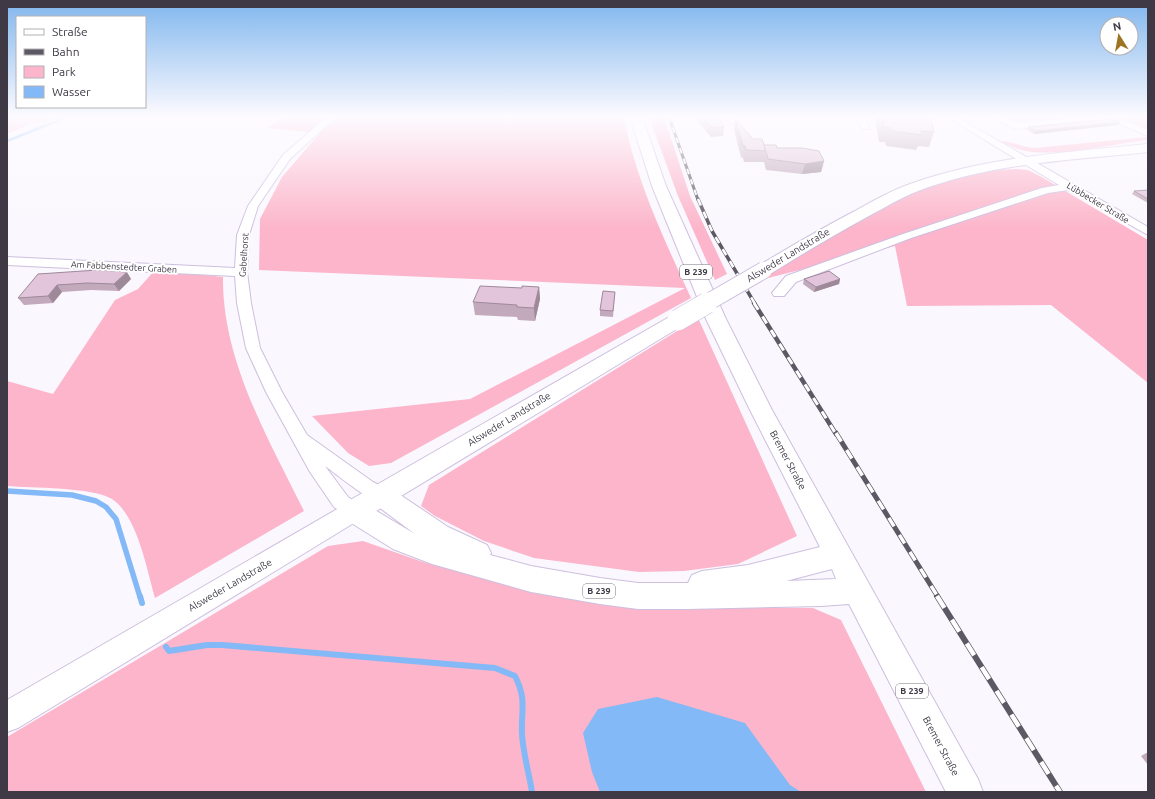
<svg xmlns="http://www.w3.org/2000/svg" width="1155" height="799" viewBox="0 0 1155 799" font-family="Ubuntu,sans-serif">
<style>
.green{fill:#fcb5ca}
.water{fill:#84b9f7}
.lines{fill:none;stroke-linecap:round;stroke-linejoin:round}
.stream-far2{stroke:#84b9f7;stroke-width:2.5}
.stream-far1{stroke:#84b9f7;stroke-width:5.5}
.stream{stroke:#84b9f7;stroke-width:6}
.minor-casing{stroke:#cdbfde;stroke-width:2}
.tertiary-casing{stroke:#cdbfde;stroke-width:2}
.secondary-casing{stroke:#cdbfde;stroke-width:2}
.primary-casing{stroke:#cdbfde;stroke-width:2}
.minor{fill:#fff;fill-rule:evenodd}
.tertiary{fill:#fff;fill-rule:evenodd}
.secondary{fill:#fff;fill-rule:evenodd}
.primary{fill:#fff;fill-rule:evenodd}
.rail-far4-casing{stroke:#5d5964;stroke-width:3}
.rail-far3-casing{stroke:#5d5964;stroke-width:3.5}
.rail-far2-casing{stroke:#5d5964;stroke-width:4.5}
.rail-far1-casing{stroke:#5d5964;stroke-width:5}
.rail-casing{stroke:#5d5964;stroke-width:6}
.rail-far4{stroke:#fff;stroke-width:2;stroke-dasharray:5.5;stroke-linecap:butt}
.rail-far3{stroke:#fff;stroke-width:2.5;stroke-dasharray:7;stroke-linecap:butt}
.rail-far2{stroke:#fff;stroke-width:3;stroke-dasharray:8;stroke-linecap:butt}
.rail-far1{stroke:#fff;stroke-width:3.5;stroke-dasharray:10;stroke-linecap:butt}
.rail{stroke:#fff;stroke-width:4.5;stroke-dasharray:14;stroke-linecap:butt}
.secondary-bridge-far1-casing{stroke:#cdbfde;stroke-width:18;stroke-linecap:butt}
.secondary-bridge-casing{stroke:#cdbfde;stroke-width:22;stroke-linecap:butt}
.secondary-bridge-far1{stroke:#fff;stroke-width:16}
.secondary-bridge{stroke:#fff;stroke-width:21}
.wall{fill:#c2a9bc}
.shaded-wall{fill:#9e8999}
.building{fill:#e2c4db;stroke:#9e8999}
.labels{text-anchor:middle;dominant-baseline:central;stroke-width:4;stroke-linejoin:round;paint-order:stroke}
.far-street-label{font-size:9px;fill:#3e3945;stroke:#fff}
.shield{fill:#fff;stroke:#78747d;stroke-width:1}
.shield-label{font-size:9px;font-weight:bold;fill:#3e3945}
.street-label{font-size:10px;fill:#3e3945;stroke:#fff}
</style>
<rect width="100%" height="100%" fill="#faf7fe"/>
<!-- green -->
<g class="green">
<polygon points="7,117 60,117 46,122 33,123 7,134"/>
<path d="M284 117H624C635 179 665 241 691 298L391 463 369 466 348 453 312 416 470 399 685 288 259 270 260 219 282 177 320 133 267 128Z"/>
<polygon points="649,117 664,117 690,196 727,274 715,280 678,196"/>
<polygon points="1115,117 1148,117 1148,132 1116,117"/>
<path d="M1148 137V140C1111 144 1062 157 1026 151 1016 149 1008 145 999 141 1011 141 1022 147 1034 148Z"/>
<polygon points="1017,169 1028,170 1040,176 1148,240 1148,383 1051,305 907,306 895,246 760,280 887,202 919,188 960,177 995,170"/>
<path d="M155 270 223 277C222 360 268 438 304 511L155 598C147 570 137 515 112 499 93 487 31 488 7 486V381L53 394 115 300 138 289Z"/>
<polygon points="698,318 797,536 738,564 684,571 639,572 534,558 484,541 435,516 421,506 429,485"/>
<polygon points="363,541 423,562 527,590 687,607 813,608 841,620 926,792 7,792 7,737 328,546"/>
</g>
<!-- water -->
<polygon class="water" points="657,697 745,723 790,785 801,792 600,792 592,772 583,733 598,709"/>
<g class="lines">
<!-- stream-far2 -->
<polyline class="stream-far2" points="7,141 67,117"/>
<!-- stream-far1 -->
<polyline class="stream-far1" points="7,491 72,495 96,501 106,507 116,519 140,597"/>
<!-- stream -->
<g class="stream">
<polyline points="140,596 142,603"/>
<path d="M166 647 169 651 207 645H222L495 668 515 676C527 700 521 709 522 734 523 753 529 773 532 792"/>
</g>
<!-- minor casing -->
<g class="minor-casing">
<g id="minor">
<path d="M327 117H336L290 159 258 206 249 235 247 272 251 303 260 348 282 392 307 435 373 482 388 490 390 495 388 500C385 501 384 502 381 502 371 503 335 473 325 466L348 497 361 506 363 511 361 516 354 519 347 516 334 507 310 472 266 392 246 348 237 303 235 276 7 265V257L235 268 237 235 248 206 283 155Z"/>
<polygon points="726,117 735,117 738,121 734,124 731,123"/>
<polygon points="855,117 865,117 869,127 868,129 862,129 858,120"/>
<polygon points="947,117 957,117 1148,227 1148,235 1068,190 1048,193 911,238 796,282 784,296 774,296 772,293 786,276 903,234 1042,188 1059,185"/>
<polygon points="991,117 1001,117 1016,123 1088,117 1118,117 1148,130 1148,136 1111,120 1015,129"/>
</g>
</g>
<!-- tertiary casing -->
<g class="tertiary-casing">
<polygon id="tertiary" points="354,501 362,504 366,511 362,518 18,728 7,732 7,700 346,504"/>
</g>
<!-- secondary casing -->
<g class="secondary-casing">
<g id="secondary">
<path d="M1148 144V152C1072 160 991 163 918 191 900 198 884 208 867 217 834 235 802 254 770 274L764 275 758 274 755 270 758 266C790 247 822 228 855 211 873 201 890 191 910 184 986 157 1068 152 1148 144Z"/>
<polygon points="678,314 685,316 688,320 685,324 363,519 354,522 345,519 341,511 345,503 671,316"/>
</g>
</g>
<!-- primary casing -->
<g class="primary-casing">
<path id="primary" d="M630 117H642L666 186 726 319 772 410 978 779 983 792H946L849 604 821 606 687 609H638L600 604 531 592 432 564 393 549 345 519 341 511 345 503 354 500 363 503 415 534 372 502 368 495 372 488 381 485 390 488 448 527 487 545 491 553 490 555 531 566 600 578 638 583H688L692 575 702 571 748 565 820 547 750 410 706 319 652 186ZM832 569 836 579 786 581Z"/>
</g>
<!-- minor -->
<use href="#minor" class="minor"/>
<!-- tertiary -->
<use href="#tertiary" class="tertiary"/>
<!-- secondary -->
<use href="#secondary" class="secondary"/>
<!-- primary -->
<use href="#primary" class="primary"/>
<!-- rail-far4 casing -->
<g class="rail-far4-casing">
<polyline id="rail-far4" points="669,117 698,200"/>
</g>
<!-- rail-far3 casing -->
<g class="rail-far3-casing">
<polyline id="rail-far3" points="698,199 712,231 755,304"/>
</g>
<!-- rail-far2 casing -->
<g class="rail-far2-casing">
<polyline id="rail-far2" points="754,303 836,434"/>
</g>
<!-- rail-far1 casing -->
<g class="rail-far1-casing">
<polyline id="rail-far1" points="836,433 938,597"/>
</g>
<!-- rail casing -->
<g class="rail-casing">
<polyline id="rail" points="937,596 1060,792"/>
</g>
<!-- rail-far4 -->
<use href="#rail-far4" class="rail-far4"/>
<!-- rail-far3 -->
<use href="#rail-far3" class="rail-far3"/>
<!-- rail-far2 -->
<use href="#rail-far2" class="rail-far2"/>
<!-- rail-far1 -->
<use href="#rail-far1" class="rail-far1"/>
<!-- rail -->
<use href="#rail" class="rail"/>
<!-- secondary-bridge-far1 casing -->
<g class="secondary-bridge-far1-casing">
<polyline id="secondary-bridge-far1" points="705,304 764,270"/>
</g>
<!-- secondary-bridge casing -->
<g class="secondary-bridge-casing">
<polyline id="secondary-bridge" points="678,320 707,303"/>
</g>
<!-- secondary-bridge-far1 -->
<use href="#secondary-bridge-far1" class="secondary-bridge-far1"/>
<!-- secondary-bridge -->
<use href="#secondary-bridge" class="secondary-bridge"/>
</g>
<!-- wall -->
<g class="wall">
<polygon points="694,117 719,117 724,127 723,136 711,137"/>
<polygon points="766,117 796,117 796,119"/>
<polygon points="875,117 930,117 934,132 929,147 918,146 916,150 886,146 885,142 879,142"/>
<polygon points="1003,117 1083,117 1016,121"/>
<polygon points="735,119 753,139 764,145 824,161 821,172 802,174 766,170 764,162 744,162 743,158 741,157 734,129"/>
<polygon points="1120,122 1118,125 1034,134 1026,129 1028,127"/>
<polygon points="1148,190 1148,203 1132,194 1134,191"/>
<polygon points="98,270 131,279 119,291 91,290 62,292 53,303 24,305 18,298"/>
<polygon points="804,279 840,279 839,284 814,292 803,284"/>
<polygon points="539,287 540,299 535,321 518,320 517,317 475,315 473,302 522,288"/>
<polygon points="615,292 613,317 600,316 600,310"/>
<polygon points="1148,752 1148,765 1141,756"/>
</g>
<!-- shaded-wall -->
<g class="shaded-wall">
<polygon points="1120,122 1118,125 1034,134 1036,131"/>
<polygon points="824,161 821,172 802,174 805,164"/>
<polygon points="127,272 131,279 119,291 114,284"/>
<polygon points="840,279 839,284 814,292 816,287"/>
<polygon points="57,285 62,292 53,303 48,296"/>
<polygon points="539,287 540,299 535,321 534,308"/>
</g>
<!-- building -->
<g class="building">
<polygon points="702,117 719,117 724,127 712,128"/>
<polygon points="882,117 930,117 934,132 921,131 922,135 891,131 890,128 884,127"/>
<polygon points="1011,117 1050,117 1017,119"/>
<polygon points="735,119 753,139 762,139 766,151 746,150 745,146 743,146"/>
<polygon points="1112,119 1120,122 1036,131 1028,127"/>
<polygon points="764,145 776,145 777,148 802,148 819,151 824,161 805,164 768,159"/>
<polygon points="1148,190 1148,199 1134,191"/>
<polygon points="98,270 127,272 114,284 87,283 57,285 48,296 18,298 38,274"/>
<polygon points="829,271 840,279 816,287 804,279"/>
<polygon points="480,286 522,288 522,286 539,287 534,308 517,307 517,305 473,302"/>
<polygon points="603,291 615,292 613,311 600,310"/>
</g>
<!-- sky -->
<linearGradient id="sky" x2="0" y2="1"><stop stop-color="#80b6ee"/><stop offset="0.51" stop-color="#fdfbff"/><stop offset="1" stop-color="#fdfbff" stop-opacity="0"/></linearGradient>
<rect width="1155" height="229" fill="url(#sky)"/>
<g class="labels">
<!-- far-street labels -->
<g class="far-street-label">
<text transform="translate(1098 203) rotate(31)">Lübbecker Straße</text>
<text transform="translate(244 255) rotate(-86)">Gabelhorst</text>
<text transform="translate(124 267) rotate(3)">Am Fabbenstedter Graben</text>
</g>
<!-- shield labels -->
<g class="shield">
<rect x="680" y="265" width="32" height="14" rx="3"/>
<rect x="583" y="584" width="32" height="14" rx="3"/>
<rect x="896" y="684" width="32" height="14" rx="3"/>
</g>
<g class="shield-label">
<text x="696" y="272">B 239</text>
<text x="599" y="591">B 239</text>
<text x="912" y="691">B 239</text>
</g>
<!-- street labels -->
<g class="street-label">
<text transform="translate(788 255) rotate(-31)">Alsweder Landstraße</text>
<text transform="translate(509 419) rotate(-31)">Alsweder Landstraße</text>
<text transform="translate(788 460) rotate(62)">Bremer Straße</text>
<text transform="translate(230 585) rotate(-30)">Alsweder Landstraße</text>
<text transform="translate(941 746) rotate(62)">Bremer Straße</text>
</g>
</g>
<!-- border -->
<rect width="1155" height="799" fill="none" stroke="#3e3945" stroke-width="16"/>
<!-- legend -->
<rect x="16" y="16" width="130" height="92" fill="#ffffff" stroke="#b2b0b5"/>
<rect x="24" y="29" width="20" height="6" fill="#ffffff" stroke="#b2b0b5"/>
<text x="52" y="36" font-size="12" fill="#3e3945">Straße</text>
<rect x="24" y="49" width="20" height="6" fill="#5d5964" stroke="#b2b0b5"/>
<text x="52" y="56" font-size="12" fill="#3e3945">Bahn</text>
<rect x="24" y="66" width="20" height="12" fill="#fcb5ca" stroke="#b2b0b5"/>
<text x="52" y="76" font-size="12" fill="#3e3945">Park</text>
<rect x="24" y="86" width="20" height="12" fill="#84b9f7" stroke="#b2b0b5"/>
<text x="52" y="96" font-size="12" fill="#3e3945">Wasser</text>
<!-- north arrow -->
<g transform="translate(1119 36) rotate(349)"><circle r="19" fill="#ffffff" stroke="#b2b0b5"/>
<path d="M0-3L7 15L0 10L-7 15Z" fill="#9d7522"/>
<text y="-6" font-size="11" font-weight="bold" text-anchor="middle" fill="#3e3945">N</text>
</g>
</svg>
